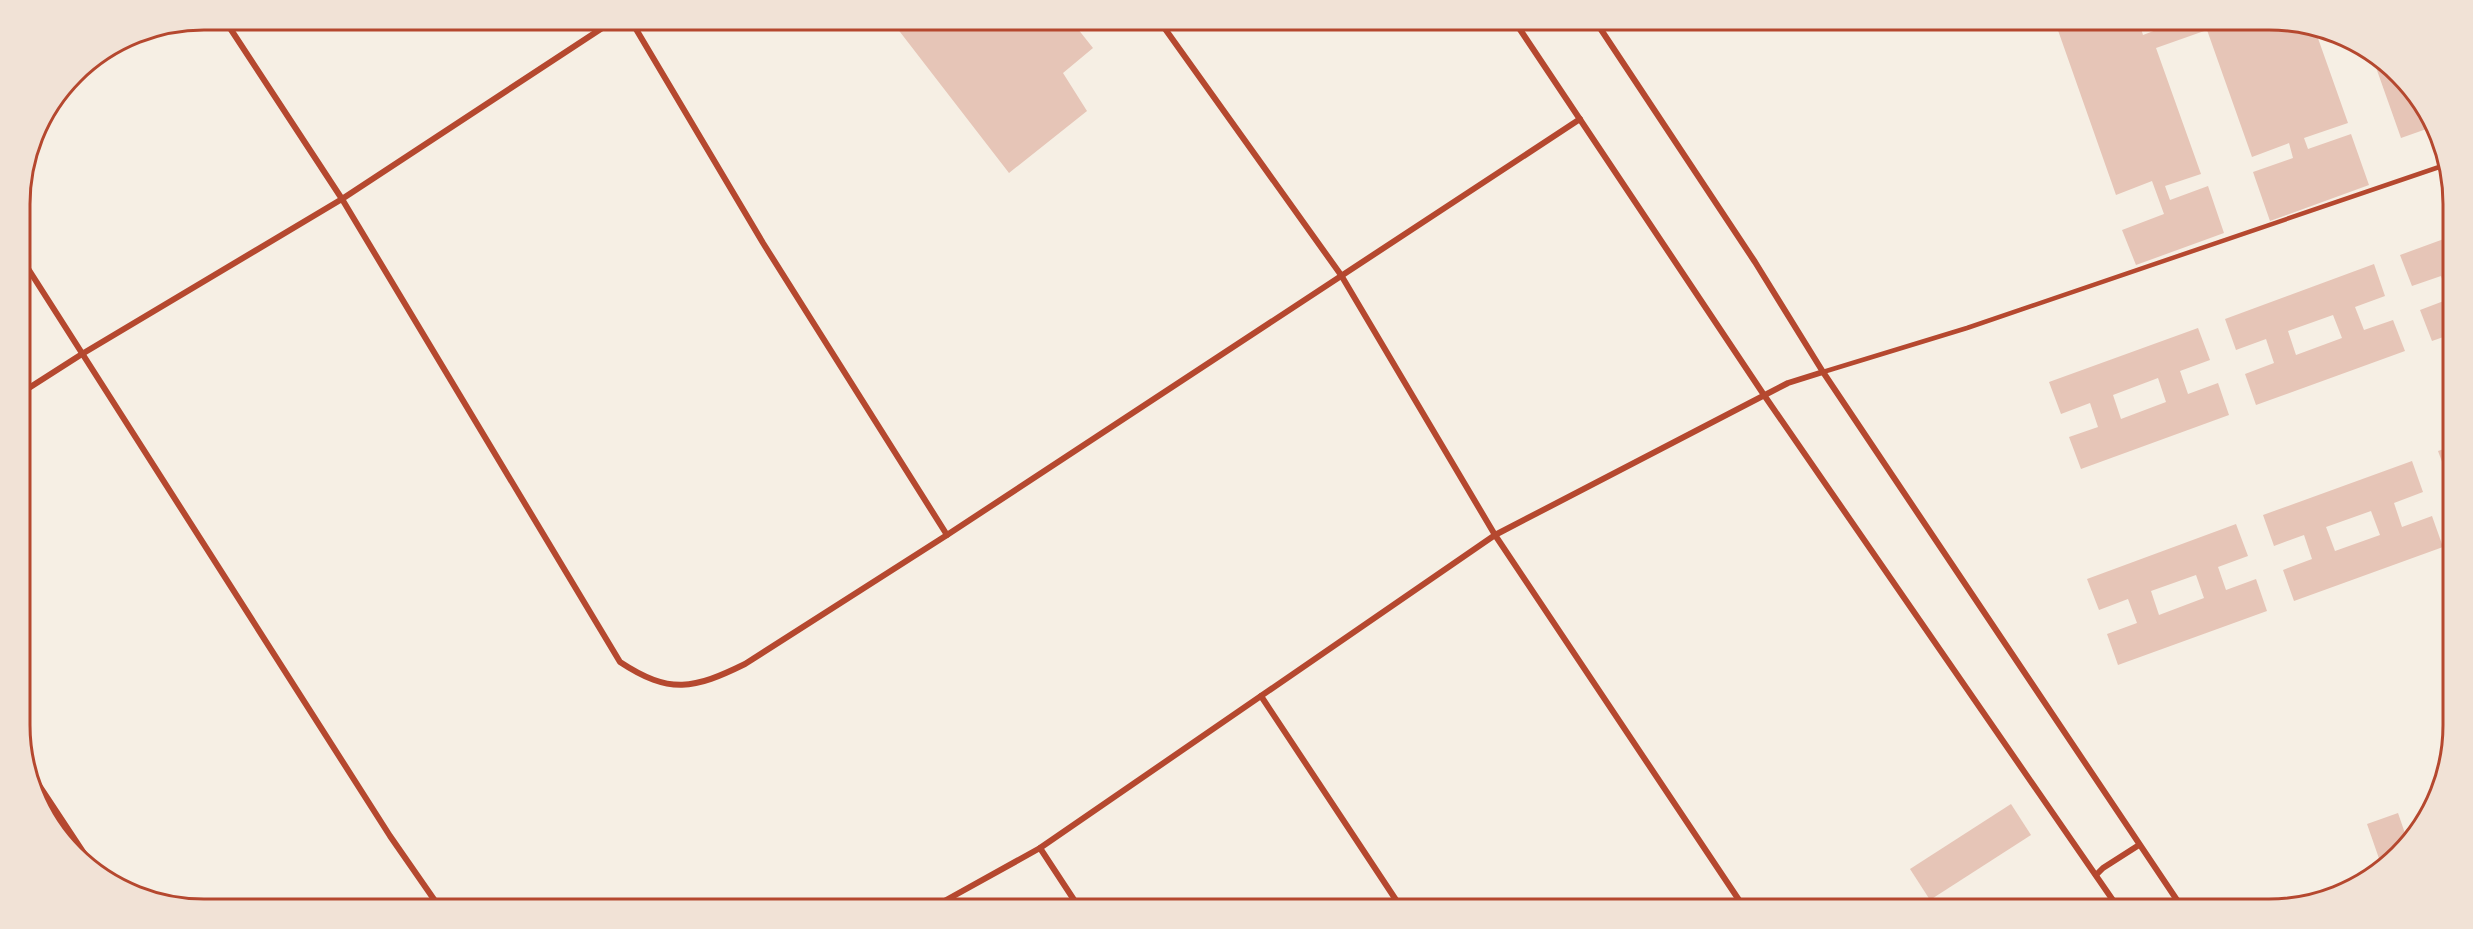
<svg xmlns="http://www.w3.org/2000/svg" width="2473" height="929" viewBox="0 0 2473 929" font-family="Cabin,sans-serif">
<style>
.building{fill:#e6c5b7;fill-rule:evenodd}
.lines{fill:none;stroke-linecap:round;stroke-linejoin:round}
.service{stroke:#b5482f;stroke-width:4.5}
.minor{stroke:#b5482f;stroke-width:6}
.rim{fill:none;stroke:#b5482f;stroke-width:3}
</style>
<rect width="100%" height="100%" fill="#f6efe4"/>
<!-- building -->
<g class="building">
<polygon points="890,19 1026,19 1035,30 1051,19 1070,19 1093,48 1063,73 1087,111 1009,173"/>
<polygon points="2054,19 2138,19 2143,35 2185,19 2269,19 2314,27 2348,123 2304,138 2308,149 2351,134 2369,185 2270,221 2253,172 2293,158 2289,143 2252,157 2207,30 2156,48 2201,174 2165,186 2170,200 2208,186 2224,233 2136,265 2122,230 2164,214 2152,181 2116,195"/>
<polygon points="2373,59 2408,83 2435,126 2401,138"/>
<polygon points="2452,236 2452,334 2432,341 2420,310 2449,299 2441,276 2412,286 2400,255"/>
<path d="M2374 264 2385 296 2355 307 2364 330 2393 320 2405 351 2256 405 2245 374 2274 363 2266 339 2236 350 2225 319ZM2333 315 2342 338 2296 355 2288 331Z"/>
<path d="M2198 328 2210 360 2180 371 2188 394 2218 383 2229 415 2081 469 2069 437 2098 427 2090 403 2061 414 2049 382ZM2158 378 2166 402 2121 419 2113 395Z"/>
<polygon points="2453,446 2453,482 2450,483 2438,451"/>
<path d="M2412 461 2423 492 2394 503 2402 527 2432 516 2443 547 2294 601 2283 570 2312 559 2304 535 2274 546 2263 515ZM2371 511 2380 535 2335 551 2326 527Z"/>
<path d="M2236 524 2248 556 2218 567 2226 590 2256 579 2267 611 2118 665 2107 634 2137 623 2128 599 2099 610 2087 579ZM2196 575 2204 598 2159 615 2151 591Z"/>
<polygon points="2436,799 2426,817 2422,804"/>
<polygon points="2011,804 2031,835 1930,900 1910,869"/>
<polygon points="2398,813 2408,842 2412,841 2383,870 2367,824"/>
</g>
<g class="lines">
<!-- service -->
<polyline class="service" points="1823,372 1967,328 2448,164"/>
<!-- minor -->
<g class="minor">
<path d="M224 19 342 199 620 662C670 695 694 689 745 664L947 535 1580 119"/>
<polyline points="630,19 763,243 947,535"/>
<polyline points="1158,19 1341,275 1495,535 1745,909"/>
<polyline points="1513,19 1764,395 2119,909"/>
<polyline points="1594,19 1755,262 1823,372 2183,909"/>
<polyline points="20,256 390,836 440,908"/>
<polyline points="21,393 82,354 342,199 616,19"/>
<polyline points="1261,696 1402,909"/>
<polyline points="23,761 91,864"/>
<polyline points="1040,848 1080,909"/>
<polyline points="2096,875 2103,868 2139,845"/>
<polyline points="930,909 1040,848 1495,535 1788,383 1823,372"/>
</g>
</g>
<!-- crop -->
<path d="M0 0H2473V929H0ZM204 30H2269A174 174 0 0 1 2443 204V725A174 174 0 0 1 2269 899H204A174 174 0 0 1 30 725V204A174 174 0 0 1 204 30Z" fill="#f1e2d6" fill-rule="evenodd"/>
<path class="rim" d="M204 30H2269A174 174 0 0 1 2443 204V725A174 174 0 0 1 2269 899H204A174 174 0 0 1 30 725V204A174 174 0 0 1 204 30Z"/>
</svg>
